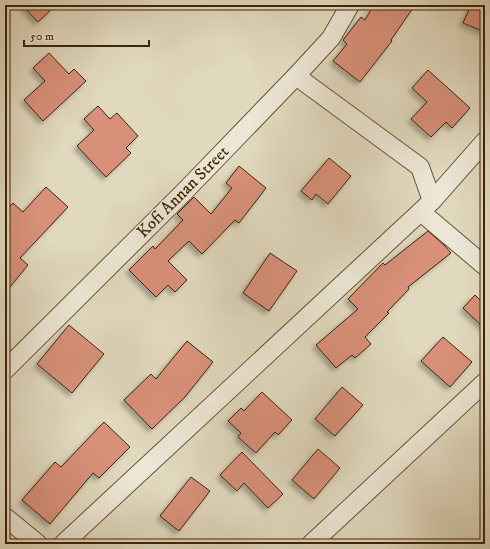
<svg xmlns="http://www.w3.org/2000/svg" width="490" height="549" viewBox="0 0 490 549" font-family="'IM FELL DW Pica',serif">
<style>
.building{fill:#d8907a;stroke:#3f2407;filter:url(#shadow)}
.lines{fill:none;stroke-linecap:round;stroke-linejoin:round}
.minor-casing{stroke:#685135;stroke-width:20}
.minor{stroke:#ece6d5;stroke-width:18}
.labels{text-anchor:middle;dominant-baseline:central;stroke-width:3;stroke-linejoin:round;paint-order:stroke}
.street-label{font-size:17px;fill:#3f2407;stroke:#ece6d5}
</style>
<defs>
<filter id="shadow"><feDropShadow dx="-3.5" dy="3.5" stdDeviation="2" flood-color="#0004"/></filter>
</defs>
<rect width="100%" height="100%" fill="#e1d9be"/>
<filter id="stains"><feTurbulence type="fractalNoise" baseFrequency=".005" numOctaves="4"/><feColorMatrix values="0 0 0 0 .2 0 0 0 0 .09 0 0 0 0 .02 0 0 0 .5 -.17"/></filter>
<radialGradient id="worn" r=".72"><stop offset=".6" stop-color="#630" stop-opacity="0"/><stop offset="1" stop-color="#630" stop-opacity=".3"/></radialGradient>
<!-- building -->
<g class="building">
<polygon points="22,5 56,5 38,22"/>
<polygon points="374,5 415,5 391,40 392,41 360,82 333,61 347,44 343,40 361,17 365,20"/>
<polygon points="471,5 485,5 485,32 463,23"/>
<polygon points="49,53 69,74 74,69 86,81 43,121 24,100 45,81 33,68"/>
<polygon points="428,70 470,108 452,128 446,122 431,137 411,119 427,102 412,88"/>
<polygon points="98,106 110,119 117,113 138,136 126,148 131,153 106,177 77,146 94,130 84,119"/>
<polygon points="329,158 351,176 328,204 316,194 312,200 301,191"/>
<polygon points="239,166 266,188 239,223 235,220 202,254 189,241 168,261 187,280 175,292 168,285 156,297 129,270 153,246 155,249 183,220 177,214 194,197 211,214 232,188 226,183"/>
<polygon points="46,187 68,207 20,258 28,265 5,293 5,212 13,203 23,212"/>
<polygon points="428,231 444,245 451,253 408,287 409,289 387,312 389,313 365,337 371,344 355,358 352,355 336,368 316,345 358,309 348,299 383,263 385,265"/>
<polygon points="270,253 297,271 269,311 243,293"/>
<polygon points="475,295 485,305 485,329 463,308"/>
<polygon points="69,325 104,354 72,393 37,364"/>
<polygon points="443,337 472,362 450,387 421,361"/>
<polygon points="187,341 213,362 185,397 152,429 124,400 151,374 156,379"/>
<polygon points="342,387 363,405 335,436 315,419"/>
<polygon points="262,392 292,420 278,435 275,432 256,453 238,437 241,433 228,421 241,408 244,411"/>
<polygon points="104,422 130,447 99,478 93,473 50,524 22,500 55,462 61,467"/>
<polygon points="318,449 340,468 314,499 292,480"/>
<polygon points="242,452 283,494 268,508 244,483 237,491 220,475"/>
<polygon points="191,477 210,491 179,531 160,516"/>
</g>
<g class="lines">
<!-- minor casing -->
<g class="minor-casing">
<g id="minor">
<polyline points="432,201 485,141"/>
<polyline points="421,212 485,266"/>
<polyline points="5,370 184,192 296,76 331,38 350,5"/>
<polyline points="5,517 38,544"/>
<polyline points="63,544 432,201 420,167 296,76"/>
<polyline points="311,544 485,382"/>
</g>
</g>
<!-- minor -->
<use href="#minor" class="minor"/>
</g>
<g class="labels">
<!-- street labels -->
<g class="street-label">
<text transform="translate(183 192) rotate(-45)">Kofi Annan Street</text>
</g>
</g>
<!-- margin -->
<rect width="490" height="549" fill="none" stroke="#e1d9be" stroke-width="20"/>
<rect x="6" y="6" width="478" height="537" fill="none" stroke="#3f2407" stroke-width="2"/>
<rect x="10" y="10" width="470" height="529" fill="none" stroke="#3f2407"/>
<!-- scale -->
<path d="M24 40v6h125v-6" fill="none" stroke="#3f2407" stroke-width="2"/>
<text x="30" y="40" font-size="12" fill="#3f2407" stroke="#ece6d5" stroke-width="3" paint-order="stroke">50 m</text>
<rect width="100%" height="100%" filter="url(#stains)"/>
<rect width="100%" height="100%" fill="url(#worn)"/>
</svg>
